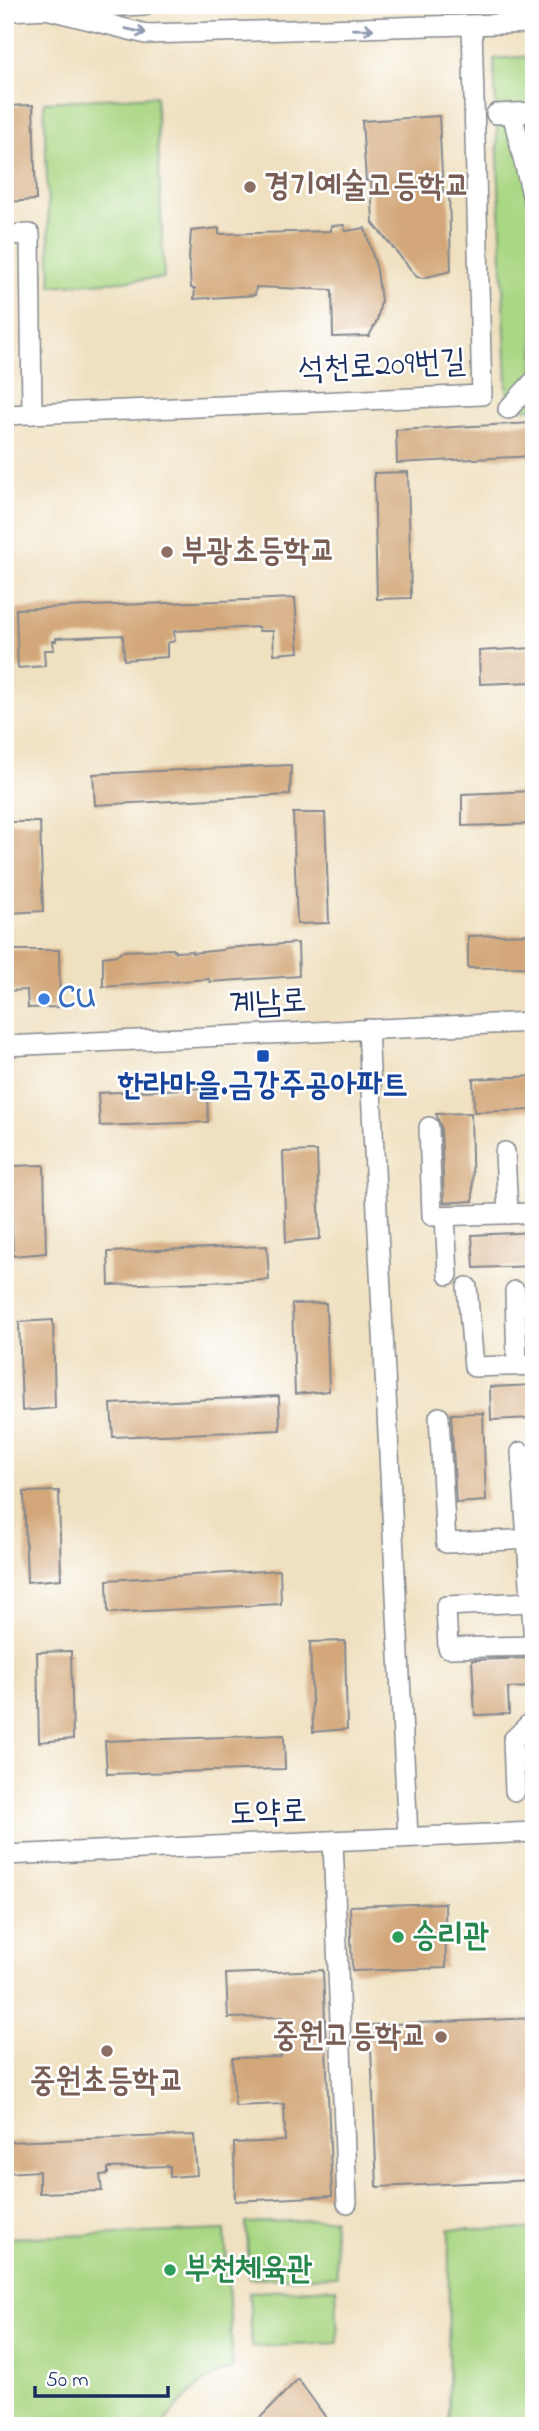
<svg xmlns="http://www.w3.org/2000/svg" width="539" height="2431" viewBox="0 0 539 2431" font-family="'Indie Flower','Poor Story',sans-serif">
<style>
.green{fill:#aad784;stroke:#628371;stroke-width:2}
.building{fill:#d3a779}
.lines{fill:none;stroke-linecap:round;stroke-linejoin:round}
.minor-casing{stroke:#85888e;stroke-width:22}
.minor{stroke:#fff;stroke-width:19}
.oneway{stroke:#8d97ae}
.education-dot{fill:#8d6e63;stroke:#fff;stroke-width:2.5}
.shop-dot{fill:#3f7fe0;stroke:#fff;stroke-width:2.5}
.transit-dot{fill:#1a4fb4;stroke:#fff;stroke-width:2.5}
.leisure-dot{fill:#2e9e5b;stroke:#fff;stroke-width:2.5}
.labels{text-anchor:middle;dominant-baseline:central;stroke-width:5;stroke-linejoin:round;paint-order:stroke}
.education-label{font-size:32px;font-weight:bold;fill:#785e54;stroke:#fff;text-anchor:start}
.street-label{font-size:32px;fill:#1b2f5e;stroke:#fff}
.shop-label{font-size:32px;font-weight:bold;fill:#366cbe;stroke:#fff;text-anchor:start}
.transit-label{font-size:32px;font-weight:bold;fill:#164399;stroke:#fff}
.leisure-label{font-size:32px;font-weight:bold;fill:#27864d;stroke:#fff;text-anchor:start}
</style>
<rect width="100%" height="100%" fill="#fff"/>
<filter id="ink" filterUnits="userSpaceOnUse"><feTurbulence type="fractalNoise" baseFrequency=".0143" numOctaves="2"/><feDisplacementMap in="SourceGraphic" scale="14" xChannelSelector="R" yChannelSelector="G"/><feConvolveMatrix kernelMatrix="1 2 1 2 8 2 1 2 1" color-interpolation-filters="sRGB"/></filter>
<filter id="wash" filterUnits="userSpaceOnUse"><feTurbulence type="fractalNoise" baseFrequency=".00686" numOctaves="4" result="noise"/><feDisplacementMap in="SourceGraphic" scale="28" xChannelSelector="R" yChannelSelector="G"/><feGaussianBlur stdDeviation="1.57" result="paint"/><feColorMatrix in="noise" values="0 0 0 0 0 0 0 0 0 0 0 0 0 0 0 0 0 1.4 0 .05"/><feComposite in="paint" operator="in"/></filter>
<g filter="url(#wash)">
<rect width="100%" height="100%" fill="#efe0bf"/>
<!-- green -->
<g class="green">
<polygon points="534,56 534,408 508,409 494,59"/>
<polygon points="156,96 164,278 51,286 44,102"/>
<polygon points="333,2219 337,2276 250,2279 246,2223"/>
<polygon points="449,2229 534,2229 534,2426 448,2426"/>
<path d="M225 2230 233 2369C203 2375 180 2403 161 2426H5V2238Z"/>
<polygon points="336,2288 338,2343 252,2347 249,2292"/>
</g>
<g id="blocks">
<!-- building -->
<g class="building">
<polygon points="33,105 36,200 7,202 5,195 5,106"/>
<polygon points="439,116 443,192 449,193 451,271 423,278 417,277 373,223 371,180 366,181 362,121"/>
<polygon points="344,225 345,231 365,228 377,270 381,301 377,321 369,336 333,337 332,290 256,287 255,295 194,299 195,289 191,288 189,258 191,231 219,228 219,234 331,231 331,226"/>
<polygon points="534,423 534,456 397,463 396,430"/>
<polygon points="408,472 411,598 377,599 374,473"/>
<polygon points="295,598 299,652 274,654 273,631 259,631 259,627 174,631 175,641 167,643 167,657 124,660 123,635 56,638 56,641 53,641 54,650 44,650 45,666 18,668 16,609"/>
<polygon points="534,648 534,682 480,684 479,651"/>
<polygon points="291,765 290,795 95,805 93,774"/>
<polygon points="534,791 534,824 462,826 462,794"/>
<polygon points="293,813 325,813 329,923 297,924"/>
<polygon points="9,822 40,822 43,911 11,913 6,840 9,840"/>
<polygon points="534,934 534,967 468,968 468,936"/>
<polygon points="298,943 299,976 210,982 209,979 103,987 103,957 117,955 122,951 173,949 176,952 192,951 192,953 223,950 225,948"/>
<polygon points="5,950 59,950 60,1007 28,1008 27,990 5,991"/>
<polygon points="534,1076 534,1110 474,1112 473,1079"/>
<polygon points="207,1088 208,1122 100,1126 98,1093"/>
<polygon points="471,1113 473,1201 444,1203 441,1127 436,1114"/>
<polygon points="317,1151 320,1239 286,1242 283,1152"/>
<polygon points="44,1165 46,1253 13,1256 10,1166"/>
<polygon points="534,1232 534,1266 474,1268 472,1235"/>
<polygon points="267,1246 269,1280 109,1285 108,1252"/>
<polygon points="326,1303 329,1391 295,1394 292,1304"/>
<polygon points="53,1320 55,1408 22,1411 19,1322"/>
<polygon points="534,1385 534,1418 491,1420 490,1387"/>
<polygon points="279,1396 280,1430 113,1437 111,1404"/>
<polygon points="483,1413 486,1501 456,1503 451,1414"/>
<polygon points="59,1491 61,1579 27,1582 24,1492"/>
<polygon points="280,1570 281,1604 108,1613 107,1580"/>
<polygon points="345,1641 347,1729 313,1732 310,1642"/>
<polygon points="71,1651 73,1739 39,1742 37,1652"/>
<polygon points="534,1658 534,1687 508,1688 509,1714 475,1715 472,1660"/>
<polygon points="284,1735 285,1769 107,1774 105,1741"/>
<polygon points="445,1903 446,1968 352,1971 350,1906"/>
<polygon points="323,1970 332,2196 235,2201 234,2143 285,2141 284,2104 235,2106 232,2058 281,2057 283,2017 228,2018 226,1974"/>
<polygon points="534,2018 534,2180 377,2187 370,2025"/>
<polygon points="194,2135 197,2175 170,2177 170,2166 108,2168 108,2174 100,2175 102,2191 39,2193 39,2171 5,2173 5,2142"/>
<polygon points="298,2379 332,2426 252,2426"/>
</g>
</g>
</g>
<g filter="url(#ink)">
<use href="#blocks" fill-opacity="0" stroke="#85888e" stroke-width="2"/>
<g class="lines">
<!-- minor casing -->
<g class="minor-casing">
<g id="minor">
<polyline points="46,9 146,34 534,23"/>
<polyline points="5,11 144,5"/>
<polyline points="512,113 534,203"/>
<polyline points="496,114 534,112"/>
<polyline points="5,235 30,234 32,414"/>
<polyline points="508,409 534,381"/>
<polyline points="5,415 482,395 472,26"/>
<polyline points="368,1029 408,1837"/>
<polyline points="5,1046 534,1022"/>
<polyline points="429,1127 432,1216 534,1213"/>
<polyline points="505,1152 508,1214"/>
<polyline points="445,1216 448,1275"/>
<polyline points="467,1287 474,1367 534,1365"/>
<polyline points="515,1291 517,1366"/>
<polyline points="439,1417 446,1543 534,1539"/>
<polyline points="521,1452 534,1642"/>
<polyline points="531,1602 446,1606 448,1648 534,1646"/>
<polyline points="515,1791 513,1740 534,1719"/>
<polyline points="333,1841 347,2203"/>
<polyline points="5,1855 534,1832"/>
</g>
</g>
<!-- minor -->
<use href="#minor" class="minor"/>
</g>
<!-- one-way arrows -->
<defs><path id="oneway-shaft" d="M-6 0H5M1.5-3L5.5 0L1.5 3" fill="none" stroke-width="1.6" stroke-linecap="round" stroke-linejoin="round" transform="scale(1.75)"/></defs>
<g class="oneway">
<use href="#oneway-shaft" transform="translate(363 29) rotate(-1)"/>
<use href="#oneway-shaft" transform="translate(136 31) rotate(13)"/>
</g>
</g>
<!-- markers -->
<g class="education-dot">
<circle cx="250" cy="187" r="7"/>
<circle cx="167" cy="552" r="7"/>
<circle cx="441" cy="2037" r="7"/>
<circle cx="107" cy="2051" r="7"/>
</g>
<circle class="shop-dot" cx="44" cy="999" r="7"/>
<rect class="transit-dot" x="256" y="1049" width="14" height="14" rx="3.5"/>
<g class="leisure-dot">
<circle cx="398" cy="1937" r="7"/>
<circle cx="170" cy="2270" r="7"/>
</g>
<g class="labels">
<!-- education labels -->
<g class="education-label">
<text x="264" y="187">경기예술고등학교</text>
<text x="181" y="552">부광초등학교</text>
<text x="427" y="2037" text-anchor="end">중원고등학교</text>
<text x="107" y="2082" text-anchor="middle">중원초등학교</text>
</g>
<!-- street labels -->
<g class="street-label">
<text transform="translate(382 367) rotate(-3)">석천로209번길</text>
<text transform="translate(268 1004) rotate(-3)">계남로</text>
<text transform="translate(268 1814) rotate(-2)">도약로</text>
</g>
<!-- shop labels -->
<g class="shop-label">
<text x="58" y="999">CU</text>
</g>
<!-- transit labels -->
<g class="transit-label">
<text x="263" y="1086">한라마을.금강주공아파트</text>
</g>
<!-- leisure labels -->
<g class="leisure-label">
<text x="412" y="1937">승리관</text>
<text x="184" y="2270">부천체육관</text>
</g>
</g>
<!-- margin -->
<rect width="539" height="2431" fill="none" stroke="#fff" stroke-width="28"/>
<!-- scale -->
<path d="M35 2386v10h133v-10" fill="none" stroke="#1b2f5e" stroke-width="3.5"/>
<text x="46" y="2386" font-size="21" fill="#1b2f5e" stroke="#ffffff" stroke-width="5" paint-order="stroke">50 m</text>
</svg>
